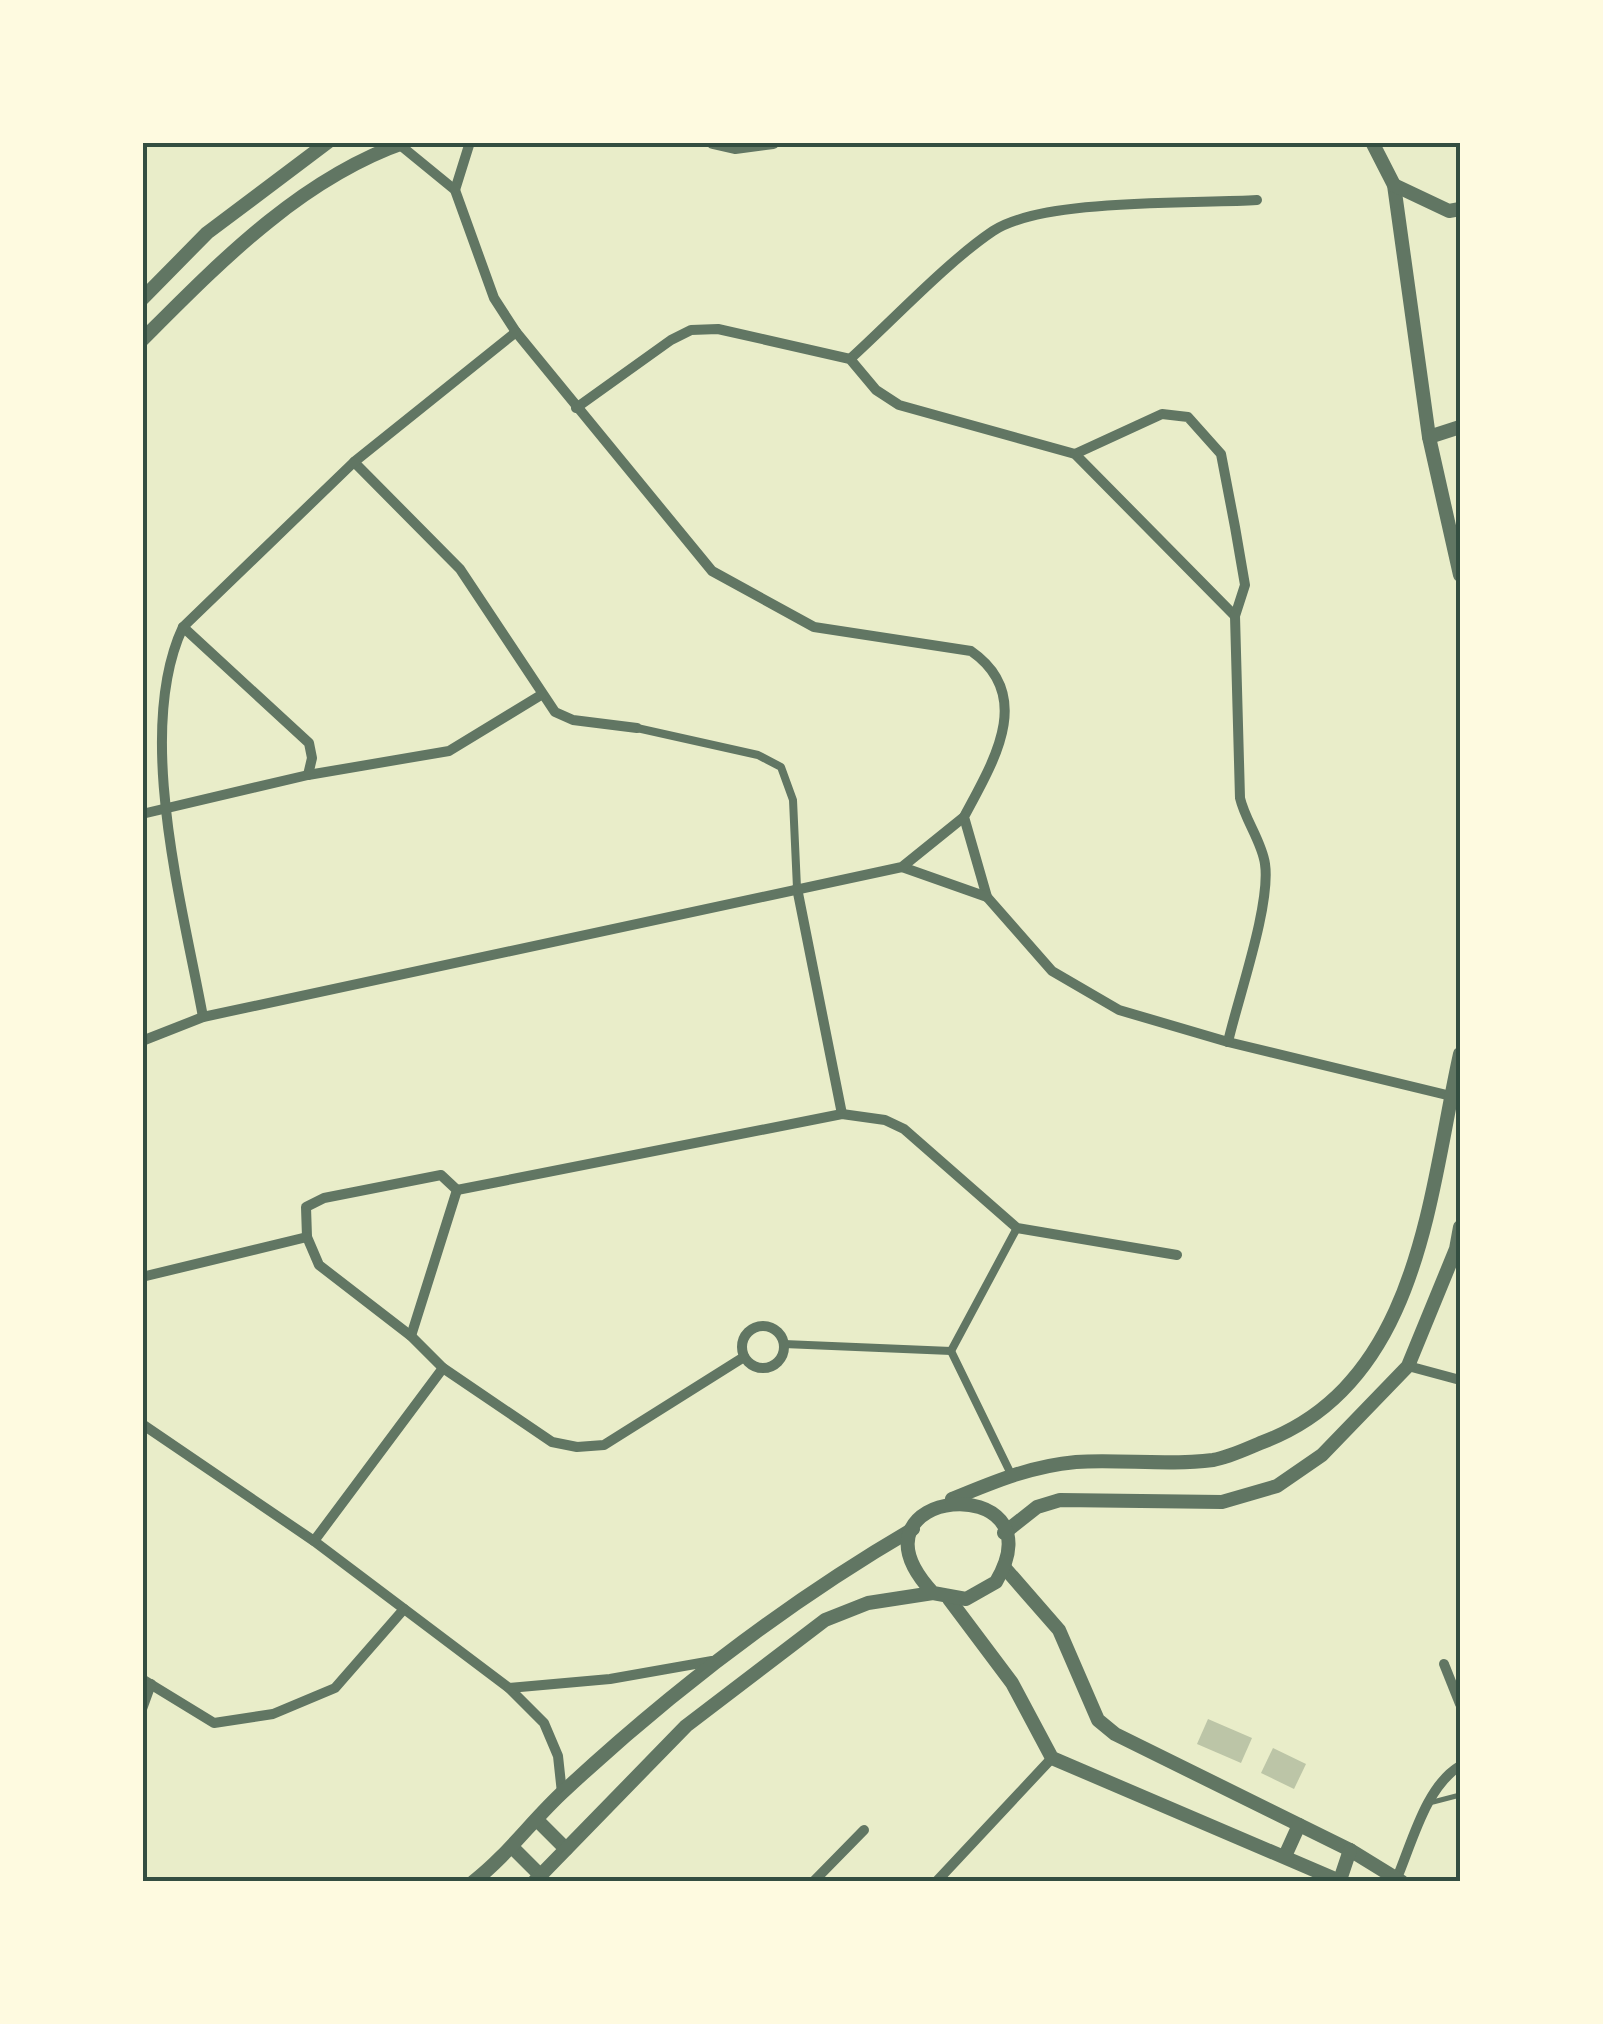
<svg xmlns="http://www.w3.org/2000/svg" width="1603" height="2024" viewBox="0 0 1603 2024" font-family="'Source Sans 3',sans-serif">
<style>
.building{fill:#bcc5a7}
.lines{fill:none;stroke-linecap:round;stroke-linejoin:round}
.service{stroke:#617663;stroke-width:5}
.pedestrian{stroke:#617663;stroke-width:8}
.minor{stroke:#617663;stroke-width:10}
.tertiary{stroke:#617663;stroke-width:14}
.neatline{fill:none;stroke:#344e41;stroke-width:4}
</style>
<rect width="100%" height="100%" fill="#e9edc9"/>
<!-- building -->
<g class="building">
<polygon points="1208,1719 1252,1738 1241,1763 1197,1744"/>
<polygon points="1273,1748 1306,1764 1294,1789 1261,1773"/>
</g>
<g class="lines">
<!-- service -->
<polyline class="service" points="1433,1802 1460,1795"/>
<!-- pedestrian -->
<g class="pedestrian">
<polyline points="637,728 758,755 781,767 793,800 797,888"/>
<polyline points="784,1344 951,1351"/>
<polyline points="951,1351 1017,1228"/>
<polyline points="951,1351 1011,1474"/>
</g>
<!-- minor -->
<g class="minor">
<path d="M400 145 455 190 494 298 516 332 712 571 814 627 971 651C1036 696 992 764 964 817L987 897 1052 971 1119 1010 1228 1042 1451 1096"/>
<polyline points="455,190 470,142"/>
<path d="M850 359C892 321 947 262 993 231 1043 198 1193 204 1257 200"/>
<polyline points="576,408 671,340 691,330 718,329 850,359 876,390 899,405 1075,454 1235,616"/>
<path d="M1075 454 1162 414 1188 417 1221 454 1235 527 1245 585 1235 616 1240 798C1245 820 1262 842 1265 864 1271 905 1238 998 1228 1042"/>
<polyline points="354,462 460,569 555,712 573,720 637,728"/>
<polyline points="183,627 309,743 312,758 308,775"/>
<polyline points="142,814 308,775 449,751 541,695"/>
<polyline points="902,867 987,897"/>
<polyline points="797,888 842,1114"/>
<path d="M203 1017C183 907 134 731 183 627L354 462 516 332"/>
<polyline points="142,1041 203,1017 902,867 964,817"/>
<polyline points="457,1190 842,1114 885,1120 904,1129 1017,1228 1177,1255"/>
<polyline points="457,1190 441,1175 324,1198 306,1207 307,1237 319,1265 411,1336 443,1368 552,1442 577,1447 604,1445 744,1357"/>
<polyline points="142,1277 307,1237"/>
<circle cx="763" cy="1347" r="21"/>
<polyline points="411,1336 457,1190"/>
<polyline points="1408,1366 1460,1380"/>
<polyline points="142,1424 314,1541 509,1688 544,1723 558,1756 562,1793"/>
<polyline points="314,1541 443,1368"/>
<polyline points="1444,1664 1460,1704"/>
<polyline points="142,1679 214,1723 273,1714 335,1688 404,1609"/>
<polyline points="509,1688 610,1679 712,1661"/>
<polyline points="142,1709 151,1684"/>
<path d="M1397 1878C1412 1843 1426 1786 1460 1766"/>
<polyline points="813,1882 864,1830"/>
<polyline points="936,1882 1052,1758"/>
</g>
<!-- tertiary -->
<g class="tertiary">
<polyline points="713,142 735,147 773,142"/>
<polyline points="1372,142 1394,185 1429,437 1460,575"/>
<polyline points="1394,185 1449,211 1460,209"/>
<polyline points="142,299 207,233 328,142"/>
<path d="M142 340C219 263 301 178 406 142"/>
<polyline points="1429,437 1460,427"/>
<path d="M952 1499C993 1482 1031 1466 1076 1462 1121 1459 1167 1466 1213 1460 1230 1457 1248 1448 1263 1442 1420 1383 1429 1193 1460 1054"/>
<polyline points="1004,1533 1037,1507 1060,1500 1222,1502 1277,1486 1322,1455 1408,1366 1456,1249 1460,1227"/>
<polyline points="1004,1567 1059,1630 1098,1720 1115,1734 1350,1850 1402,1882"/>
<polyline points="949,1599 1012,1683 1052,1758 1342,1882"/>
<polyline points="537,1820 566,1849"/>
<polyline points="512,1847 540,1875"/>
<polyline points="1285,1856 1299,1825"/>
<polyline points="1340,1880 1350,1850"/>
<path d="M473 1882C508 1855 533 1819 565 1790 673 1690 786 1603 913 1529"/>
<path d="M534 1882 686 1726 825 1620 868 1603 933 1593 966 1599 996 1582C1063 1468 834 1486 933 1593"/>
</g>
</g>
<!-- border -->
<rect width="1603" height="2024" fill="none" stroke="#fefae0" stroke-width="290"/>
<rect x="145" y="145" width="1313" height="1734" class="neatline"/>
</svg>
